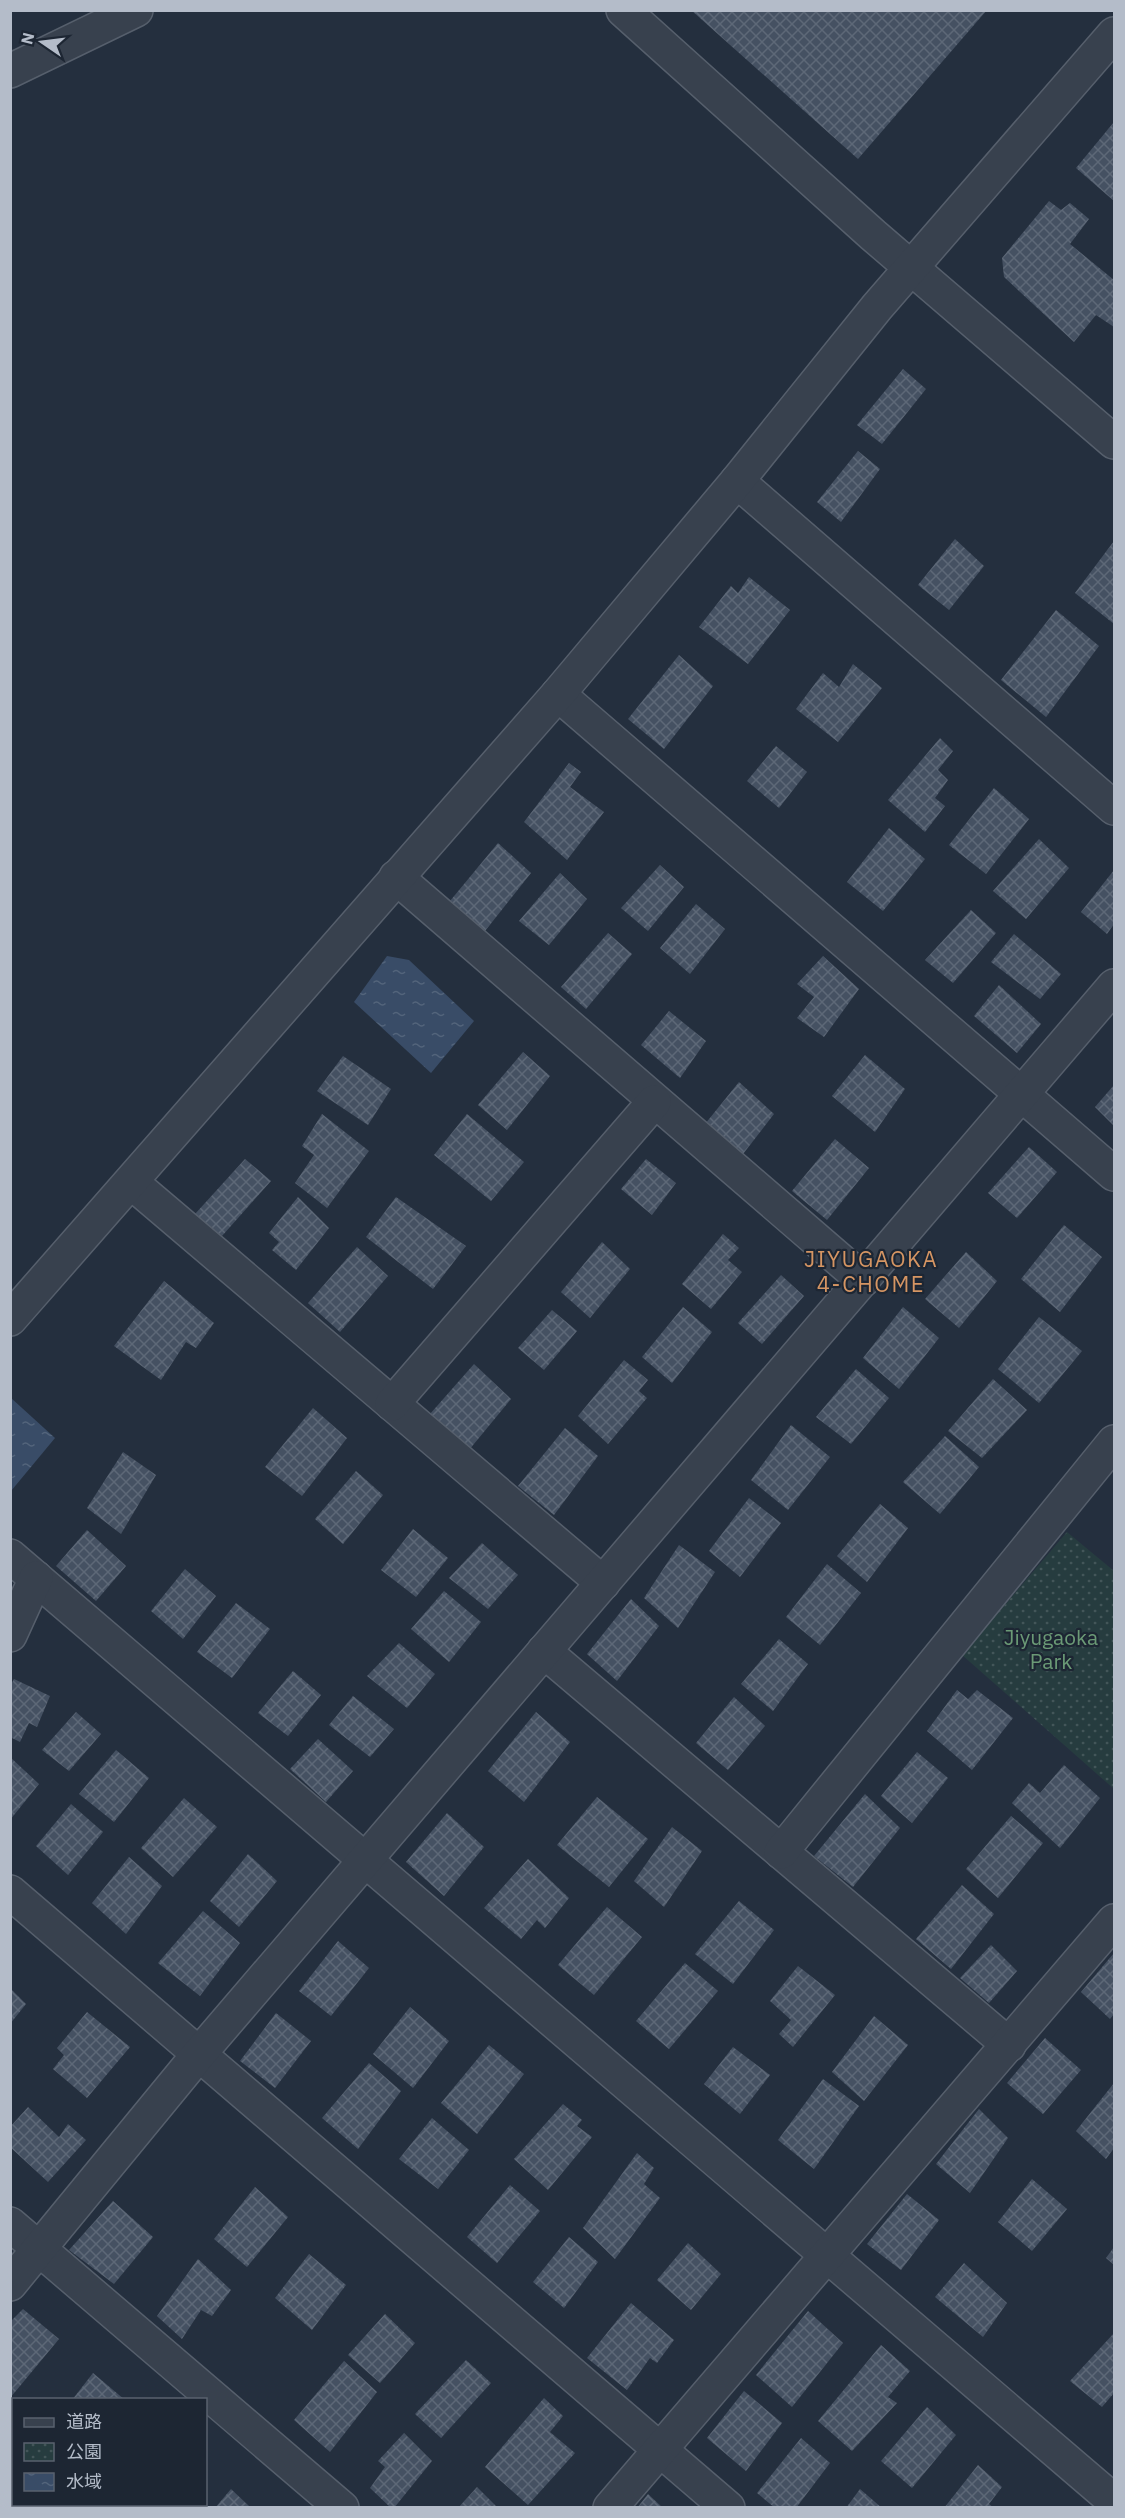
<svg xmlns="http://www.w3.org/2000/svg" width="1125" height="2518" viewBox="0 0 1125 2518" font-family="'IBM Plex Sans','Noto Sans JP',sans-serif">
<style>
.park{fill:url(#park-dots)}
.water{fill:url(#water-ripples)}
.building{fill:url(#building-cross-hatch)}
.lines{fill:none;stroke-linecap:round;stroke-linejoin:round}
.minor-casing{stroke:#565f6c;stroke-width:36}
.tertiary-casing{stroke:#565f6c;stroke-width:36}
.minor{stroke:#38414e;stroke-width:33}
.tertiary{stroke:#38414e;stroke-width:33}
.labels{text-anchor:middle;dominant-baseline:central;stroke-width:4.5;stroke-linejoin:round;paint-order:stroke}
.park-label{font-size:21px;fill:#6b9a76;stroke:#1d2633}
.neighbourhood-label{font-size:22px;letter-spacing:1.5px;fill:#d59563;stroke:#1d2633}
</style>
<defs>
<pattern id="park-dots" width="8" height="8" patternUnits="userSpaceOnUse" patternTransform="scale(1.5)"><rect width="8" height="8" fill="#263c3f"/><path d="M2 2h.1M6 6h.1" fill="none" stroke="#435659" stroke-width="1.8" stroke-linecap="round"/></pattern>
<pattern id="water-ripples" width="26" height="14" patternUnits="userSpaceOnUse" patternTransform="scale(1.5)"><rect width="26" height="14" fill="#394c67"/><path d="M2 4q2-2 4 0t4 0M15 11q2-2 4 0t4 0" fill="none" stroke="#53647b"/></pattern>
<pattern id="building-cross-hatch" width="8" height="8" patternUnits="userSpaceOnUse" patternTransform="scale(1.5)"><rect width="8" height="8" fill="#455162"/><path d="M0 0l8 8M0 8l8-8" fill="none" stroke="#5d6877"/></pattern>
</defs>
<rect width="100%" height="100%" fill="#242f3e"/>
<!-- park -->
<polygon class="park" points="1067,1532 1114,1571 1114,1789 962,1655"/>
<!-- water -->
<g class="water">
<polygon points="387,956 409,960 474,1021 431,1073 354,1002"/>
<polygon points="11,1398 55,1438 11,1491"/>
</g>
<!-- building -->
<g class="building">
<polygon points="691,10 987,10 858,159"/>
<polygon points="1114,122 1114,201 1076,168"/>
<polygon points="1049,201 1061,210 1070,203 1089,219 1070,244 1114,280 1114,327 1096,315 1074,342 1004,277 1002,258"/>
<polygon points="903,369 926,389 882,444 857,425"/>
<polygon points="858,451 880,469 841,522 817,502"/>
<polygon points="955,539 984,566 949,610 918,585"/>
<polygon points="1114,541 1114,624 1075,593"/>
<polygon points="749,577 790,610 748,664 699,627 731,586 738,593"/>
<polygon points="1056,610 1099,646 1046,717 1001,680"/>
<polygon points="679,655 713,686 664,749 628,719"/>
<polygon points="853,664 882,688 838,742 796,709 823,673 839,687"/>
<polygon points="940,738 953,751 938,770 948,780 935,798 945,806 925,832 888,800"/>
<polygon points="776,746 807,772 779,808 747,781"/>
<polygon points="569,763 581,772 570,787 604,812 567,860 524,822"/>
<polygon points="994,788 1029,819 986,874 949,845"/>
<polygon points="889,828 925,859 883,911 847,882"/>
<polygon points="1039,839 1069,868 1026,919 993,891"/>
<polygon points="498,843 531,873 485,931 450,901"/>
<polygon points="660,865 684,887 648,931 621,908"/>
<polygon points="1114,870 1114,924 1107,934 1081,912"/>
<polygon points="560,873 587,899 549,945 519,921"/>
<polygon points="696,904 725,929 690,974 660,948"/>
<polygon points="971,910 996,933 953,983 925,960"/>
<polygon points="608,933 632,954 586,1009 561,987"/>
<polygon points="1014,934 1061,974 1040,999 991,962"/>
<polygon points="823,956 859,989 824,1037 797,1018 814,997 797,984"/>
<polygon points="999,985 1041,1024 1017,1053 974,1016"/>
<polygon points="669,1011 706,1041 680,1078 641,1045"/>
<polygon points="523,1052 550,1076 507,1130 478,1105"/>
<polygon points="865,1055 905,1089 875,1132 832,1096"/>
<polygon points="343,1056 391,1089 368,1125 317,1091"/>
<polygon points="739,1082 774,1114 743,1154 705,1124"/>
<polygon points="1114,1085 1114,1126 1095,1107"/>
<polygon points="322,1114 369,1151 327,1208 295,1183 314,1155 302,1146"/>
<polygon points="467,1114 524,1162 491,1201 434,1155"/>
<polygon points="835,1139 869,1168 827,1220 792,1191"/>
<polygon points="1029,1147 1057,1172 1017,1218 988,1193"/>
<polygon points="245,1159 271,1181 222,1236 195,1214"/>
<polygon points="646,1159 676,1183 652,1215 621,1189"/>
<polygon points="298,1197 329,1228 296,1270 272,1250 279,1242 269,1233"/>
<polygon points="396,1197 466,1246 433,1289 366,1237"/>
<polygon points="1064,1225 1102,1257 1060,1312 1021,1279"/>
<polygon points="723,1234 739,1248 728,1260 742,1272 711,1309 682,1284"/>
<polygon points="602,1242 630,1269 590,1318 561,1292"/>
<polygon points="357,1247 388,1276 340,1332 308,1303"/>
<polygon points="966,1252 997,1281 959,1328 925,1299"/>
<polygon points="781,1275 804,1296 762,1344 738,1323"/>
<polygon points="164,1281 214,1323 196,1348 186,1342 161,1380 114,1346"/>
<polygon points="683,1307 712,1332 672,1383 642,1357"/>
<polygon points="903,1307 939,1338 899,1389 863,1358"/>
<polygon points="552,1310 577,1331 544,1370 518,1348"/>
<polygon points="1039,1317 1082,1351 1039,1403 998,1369"/>
<polygon points="624,1360 648,1380 639,1391 647,1398 608,1444 578,1416"/>
<polygon points="474,1364 511,1399 469,1450 430,1414"/>
<polygon points="856,1369 889,1398 851,1444 816,1417"/>
<polygon points="993,1379 1027,1410 982,1458 948,1431"/>
<polygon points="313,1408 347,1438 302,1496 265,1467"/>
<polygon points="791,1425 830,1457 788,1510 751,1480"/>
<polygon points="565,1428 598,1456 554,1515 518,1486"/>
<polygon points="945,1436 979,1467 940,1514 903,1482"/>
<polygon points="123,1452 156,1475 121,1534 87,1508"/>
<polygon points="356,1471 383,1495 343,1544 315,1519"/>
<polygon points="749,1498 781,1523 740,1577 709,1551"/>
<polygon points="880,1504 908,1528 867,1582 837,1556"/>
<polygon points="413,1529 448,1558 416,1597 381,1570"/>
<polygon points="87,1530 126,1566 96,1601 56,1566"/>
<polygon points="482,1543 518,1575 488,1609 449,1578"/>
<polygon points="679,1545 715,1572 678,1628 644,1598"/>
<polygon points="827,1564 861,1593 820,1645 786,1617"/>
<polygon points="185,1569 216,1596 183,1639 151,1611"/>
<polygon points="444,1591 481,1622 449,1662 411,1629"/>
<polygon points="631,1599 659,1626 617,1681 587,1654"/>
<polygon points="236,1603 270,1629 232,1678 197,1652"/>
<polygon points="779,1639 808,1664 773,1711 741,1684"/>
<polygon points="399,1643 435,1674 407,1708 367,1676"/>
<polygon points="293,1671 321,1695 288,1736 258,1713"/>
<polygon points="14,1679 50,1696 37,1727 29,1723 20,1742 10,1737 10,1686"/>
<polygon points="957,1690 968,1699 977,1690 1013,1718 972,1770 927,1731"/>
<polygon points="353,1696 394,1729 370,1757 329,1725"/>
<polygon points="734,1697 765,1726 728,1770 696,1743"/>
<polygon points="76,1712 101,1734 69,1771 42,1750"/>
<polygon points="536,1712 570,1742 524,1802 488,1771"/>
<polygon points="318,1739 353,1771 326,1802 290,1769"/>
<polygon points="116,1750 149,1778 114,1822 79,1794"/>
<polygon points="917,1752 948,1778 912,1823 881,1796"/>
<polygon points="10,1757 39,1784 10,1820"/>
<polygon points="1064,1765 1100,1798 1060,1848 1012,1803 1029,1783 1040,1793"/>
<polygon points="865,1794 900,1828 853,1887 814,1856"/>
<polygon points="597,1797 648,1839 609,1887 557,1845"/>
<polygon points="184,1798 217,1827 173,1877 141,1848"/>
<polygon points="71,1804 103,1832 68,1875 36,1846"/>
<polygon points="447,1813 484,1847 444,1896 406,1862"/>
<polygon points="1011,1816 1043,1843 998,1898 966,1869"/>
<polygon points="672,1827 702,1851 664,1907 634,1881"/>
<polygon points="248,1854 277,1881 239,1927 210,1901"/>
<polygon points="129,1857 162,1886 126,1934 92,1903"/>
<polygon points="528,1859 569,1898 545,1928 537,1920 521,1939 484,1908"/>
<polygon points="962,1885 994,1914 951,1969 916,1939"/>
<polygon points="739,1901 774,1930 733,1984 695,1954"/>
<polygon points="607,1907 642,1937 594,1995 558,1965"/>
<polygon points="203,1911 240,1943 200,1996 158,1963"/>
<polygon points="338,1941 369,1968 331,2016 299,1991"/>
<polygon points="991,1945 1017,1971 989,2003 960,1978"/>
<polygon points="1114,1953 1114,2014 1110,2019 1081,1992"/>
<polygon points="685,1963 718,1991 669,2049 636,2021"/>
<polygon points="798,1966 835,1995 793,2047 779,2034 791,2020 770,2001"/>
<polygon points="10,1988 26,2004 10,2024"/>
<polygon points="410,2007 449,2041 413,2088 373,2054"/>
<polygon points="87,2012 130,2047 87,2098 53,2069 64,2055 57,2048"/>
<polygon points="276,2013 311,2041 275,2088 240,2061"/>
<polygon points="874,2016 908,2045 864,2101 832,2072"/>
<polygon points="1045,2038 1081,2070 1043,2114 1007,2083"/>
<polygon points="489,2045 524,2074 477,2134 441,2103"/>
<polygon points="733,2047 770,2075 740,2114 704,2084"/>
<polygon points="369,2063 401,2091 358,2149 322,2118"/>
<polygon points="823,2079 859,2106 814,2169 778,2140"/>
<polygon points="1114,2083 1114,2148 1106,2159 1076,2131"/>
<polygon points="563,2104 582,2120 577,2126 592,2137 548,2190 514,2159"/>
<polygon points="28,2107 59,2137 68,2124 86,2140 48,2182 10,2147 10,2127"/>
<polygon points="979,2109 1008,2138 970,2193 936,2164"/>
<polygon points="432,2118 469,2150 438,2189 399,2159"/>
<polygon points="637,2153 654,2168 644,2184 660,2198 615,2259 583,2228"/>
<polygon points="1032,2179 1067,2209 1032,2251 998,2222"/>
<polygon points="510,2185 540,2211 497,2263 467,2237"/>
<polygon points="255,2187 288,2217 247,2267 214,2239"/>
<polygon points="907,2194 939,2220 901,2270 867,2244"/>
<polygon points="113,2201 153,2237 114,2284 69,2250"/>
<polygon points="569,2237 598,2262 564,2308 533,2282"/>
<polygon points="688,2243 721,2274 691,2310 657,2280"/>
<polygon points="1114,2247 1114,2265 1106,2258"/>
<polygon points="309,2254 346,2285 312,2330 275,2298"/>
<polygon points="198,2259 231,2290 212,2316 201,2310 182,2339 157,2316"/>
<polygon points="964,2263 1007,2303 983,2337 935,2297"/>
<polygon points="631,2303 674,2340 657,2363 650,2358 627,2390 587,2358"/>
<polygon points="23,2309 59,2339 10,2398 10,2322"/>
<polygon points="808,2311 843,2343 792,2407 756,2375"/>
<polygon points="385,2314 415,2343 380,2383 348,2355"/>
<polygon points="1114,2333 1114,2393 1102,2407 1070,2381"/>
<polygon points="881,2345 910,2371 888,2397 897,2403 852,2451 818,2421"/>
<polygon points="466,2360 491,2383 441,2438 415,2414"/>
<polygon points="344,2361 377,2392 330,2452 294,2420"/>
<polygon points="93,2373 125,2400 72,2400"/>
<polygon points="744,2391 782,2423 746,2471 707,2438"/>
<polygon points="544,2398 563,2416 550,2432 575,2453 528,2505 485,2467"/>
<polygon points="927,2407 956,2435 912,2488 881,2461"/>
<polygon points="404,2433 432,2461 394,2508 391,2508 370,2488 385,2467 378,2461"/>
<polygon points="801,2438 830,2463 796,2508 775,2508 757,2493"/>
<polygon points="978,2465 1002,2487 989,2504 994,2508 944,2508"/>
<polygon points="14,2470 14,2500 10,2497 10,2474"/>
<polygon points="477,2487 498,2508 458,2508"/>
<polygon points="231,2489 251,2508 215,2508"/>
<polygon points="860,2489 882,2508 846,2508"/>
<polygon points="648,2494 663,2508 637,2508"/>
<polygon points="19,2504 47,2504 44,2508 23,2508"/>
<polygon points="107,2504 133,2504 136,2508 104,2508"/>
<polygon points="148,2504 165,2504 163,2508 152,2508"/>
</g>
<g class="lines">
<!-- minor casing -->
<g class="minor-casing">
<g id="minor">
<polyline points="10,71 136,10"/>
<polyline points="737,481 1114,808"/>
<polyline points="558,694 1114,1174"/>
<polyline points="396,877 863,1280"/>
<polyline points="131,1182 603,1583"/>
<polyline points="392,1404 654,1102"/>
<polyline points="10,1556 1114,2501"/>
<polyline points="10,1635 36,1578"/>
<polyline points="544,1651 1009,2045"/>
<polyline points="781,1852 1114,1442"/>
<polyline points="10,1892 728,2508"/>
<polyline points="10,2224 342,2508"/>
<polyline points="10,2284 199,2054 1114,986"/>
<polyline points="610,2508 1114,1921"/>
</g>
</g>
<!-- tertiary casing -->
<g class="tertiary-casing">
<g id="tertiary">
<polyline points="623,10 873,235 1114,442"/>
<polyline points="10,1319 558,694 737,481 877,307 1114,34"/>
</g>
</g>
<!-- minor -->
<use href="#minor" class="minor"/>
<!-- tertiary -->
<use href="#tertiary" class="tertiary"/>
</g>
<g class="labels">
<!-- park labels -->
<g class="park-label">
<text x="1051" y="1637">Jiyugaoka<tspan x="1051" dy="24">Park</tspan></text>
</g>
<!-- neighbourhood labels -->
<g class="neighbourhood-label">
<text x="871" y="1258">JIYUGAOKA<tspan x="871" dy="25">4-CHOME</tspan></text>
</g>
</g>
<!-- border -->
<rect width="1125" height="2518" fill="none" stroke="#b4bcc9" stroke-width="24"/>
<!-- legend -->
<rect x="12" y="2398" width="195" height="108" fill="#1d2633" stroke="#59626f" stroke-width="1.5"/>
<rect x="24" y="2418" width="30" height="9" fill="#38414e" stroke="#59626f" stroke-width="1.5"/>
<text x="66" y="2428" font-size="18" fill="#b4bcc9">道路</text>
<rect x="24" y="2443" width="30" height="18" fill="url(#park-dots)" stroke="#59626f" stroke-width="1.5"/>
<text x="66" y="2458" font-size="18" fill="#b4bcc9">公園</text>
<rect x="24" y="2473" width="30" height="18" fill="url(#water-ripples)" stroke="#59626f" stroke-width="1.5"/>
<text x="66" y="2488" font-size="18" fill="#b4bcc9">水域</text>
<!-- north arrow -->
<g transform="translate(42 42) rotate(284)" stroke="#1d2633" stroke-width="4.5" paint-order="stroke">
<path d="M0-4.5L10 22L0 15L-10 22Z" fill="#b4bcc9"/>
<text y="-9" font-size="16" font-weight="bold" text-anchor="middle" fill="#b4bcc9">N</text>
</g>
</svg>
